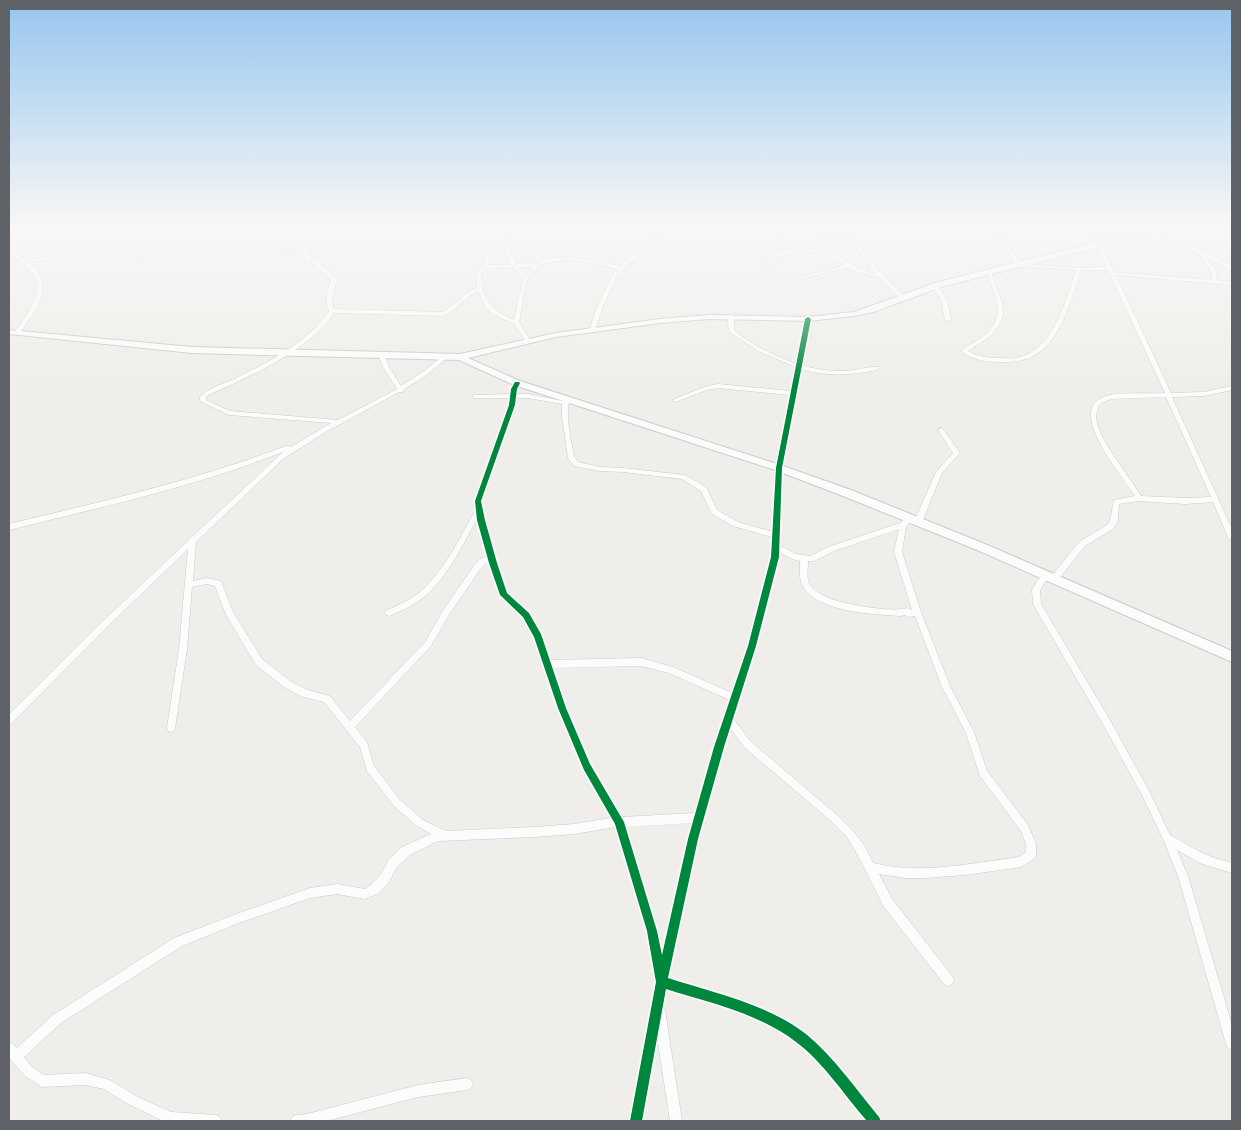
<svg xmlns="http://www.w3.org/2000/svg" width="1241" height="1130" viewBox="0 0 1241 1130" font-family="'Nunito Sans',sans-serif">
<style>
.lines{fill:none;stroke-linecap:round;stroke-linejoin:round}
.street-casing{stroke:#cbcccc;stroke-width:1}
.secondary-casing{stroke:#cacacb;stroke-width:2}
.street{fill:#fdfcfc;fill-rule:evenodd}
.secondary{fill:#fdfcfc;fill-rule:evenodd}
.cycleway-casing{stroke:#fff;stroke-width:3}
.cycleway{fill:#00873e;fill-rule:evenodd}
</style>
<rect width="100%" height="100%" fill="#efeeea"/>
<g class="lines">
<!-- street casing -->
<g class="street-casing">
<g id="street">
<path d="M452 226H456C461 246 482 240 490 253L488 265H511L506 251 509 230 489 226H500L513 229 510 251 516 264H536L546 259 567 257 591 260 620 266 658 232 651 226H656L661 230 665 226H670L664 232V234H662L618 274 603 306 595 330 590 329 597 306 614 273 618 269C593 263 541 248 528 280 523 292 522 309 519 322L530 340 529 341H525L514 323C495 317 485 311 478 291 464 297 457 310 443 316L334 313C307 352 251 376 208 395L206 397V400L230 411 338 420 397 389 383 367 379 356 380 355H384L385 356 389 367 401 386 424 371 443 356 445 355 448 357 428 374 403 390V392H399L324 433 283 459 196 542 193 581 207 578 221 581 233 612 262 659 290 681 308 690 330 696 350 721 425 642 444 609 473 567 480 559 487 556 477 519C462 546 449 575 425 596 415 604 404 610 392 615L389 616 386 615 385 613 386 611C398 605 410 600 420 592 445 570 460 538 476 509L475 501 509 405 510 398H475L473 397V395L510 394C511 390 512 383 517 381L520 383 517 389 516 394H528L563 401 565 399H569L570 400C564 412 572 444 574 457L578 462 600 467 623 468 685 475 706 487 717 510 738 522 773 532 776 468 790 395 718 388 707 390 675 402 672 400 704 387 718 384 791 391 796 367 758 351 731 333C727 328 728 323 728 317L731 315 734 317V330C752 346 775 355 796 364L805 319 808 317 811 319 802 365C819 371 837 372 855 370 863 369 871 366 879 367V369L877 370C852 375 826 377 801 369L782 468 780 534 781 536 779 545 796 554 810 556 828 547 900 523 907 517H913L914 519 906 526 902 552 921 612 950 686 974 732 987 771 1028 825 1036 844V854L1035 858 1021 867 965 875 925 878H905L879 874 892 899 952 976 954 980 952 984 948 986 944 984 884 907 857 854 847 837 831 821 744 747 730 728 698 839 668 978C715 993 767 1004 806 1034 834 1057 856 1089 879 1117L881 1121H867C844 1095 824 1063 796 1042 758 1013 710 1003 666 989L663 1006 665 1010 682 1121H670L657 1036 642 1121H630L656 982 647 931 616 827 574 834 535 837 438 841 410 855 397 867 389 882 379 893 365 899 337 894 310 898 239 923 182 946 61 1023 24 1057 32 1067 44 1075 85 1073 110 1080 136 1096 171 1112 216 1115 220 1117 222 1121H163L128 1104 104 1089 85 1085 42 1087 24 1075 12 1061 9 1057V1042L13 1044 17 1048 53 1015 174 938 239 913 310 888 337 884 365 889 371 885 381 874 389 859 402 847 431 834 417 826 394 806 367 771 360 747 324 702 303 697 284 687 256 665 226 615 215 586 207 584 192 587 187 649 175 728 174 731 171 732 168 731 167 728 179 649 188 549 109 625 12 723 9 724V714L103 621 189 540 190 537 193 536 283 452C194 487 101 507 9 530V524C103 501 194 481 286 446H288L291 447 331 423 229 415 200 401V397C208 388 224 384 234 379 269 362 307 343 329 311 324 300 328 290 331 279L313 263 306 261 301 248 244 249 219 252 124 257 99 251 29 262C56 287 37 308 20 333L18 334 15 332C40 295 52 281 9 253V250L26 260 99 249 124 255 219 250 244 247 303 246 305 247 310 259 317 261 337 279 332 299 334 309 442 312C455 305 463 293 477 288V273L483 267 486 253 484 251C471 246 455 242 452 226ZM513 267 523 279 514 319C493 313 480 296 481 273L486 268ZM518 267H533L526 276ZM516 398H528L562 404V416L568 458 574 466 600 471 623 472 682 479 701 491 712 514 733 526 772 537 771 557 748 646 732 693 673 667 641 658 550 660 542 636 529 613 507 593 497 563 485 520 481 501 515 405ZM899 529 894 552 912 610H911L907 608C892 613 841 604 826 597 820 594 814 590 810 585 806 579 808 569 808 561H814L834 551ZM779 552 792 559 800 561C800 569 799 580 803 587 820 613 874 614 901 616L905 615 908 617 915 616 942 687 966 733 980 776 1021 831 1026 844V852L1019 857C971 863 921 875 873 863L865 846 853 831 837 815 750 741 733 718 756 646 779 557ZM489 561 501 597 523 617 534 637 558 708 582 767 611 818 574 824 535 827 446 831 423 820 400 800 374 766 367 742 355 727 431 646 450 613 479 571 486 563ZM641 666 669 673 730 700 714 747 695 813 622 817 590 764 566 708 553 668ZM693 823 688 839 662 955 657 931 625 827Z"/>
<path d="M762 226C781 226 782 231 791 245L786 251 842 227 852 226 847 229 877 270 906 298 901 299 880 278 855 271 848 267 798 280V278L845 265 829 255 797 250 779 257 769 264H765V262L779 253 787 245 778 232ZM843 230 847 236H831ZM826 238H849L875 274 859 269 832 253 802 248Z"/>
<path d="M991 226H995L1021 264 1079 268 1107 267 1096 242 1098 241 1100 242 1114 272 1212 280V274L1209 267 1199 255 1200 254 1157 233 1137 226H1144L1161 231 1232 266V269H1230L1205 257 1216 271 1217 280 1232 282V285L1116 275 1171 393 1204 392 1232 386V390L1204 396 1172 397 1232 529V540L1229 539 1228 537 1213 502 1185 504 1139 501 1119 504 1118 521 1113 529 1085 546 1057 581H1051L1050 579 1051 577 1079 542 1107 525 1110 521 1114 500 1135 496C1123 476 1060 405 1110 395 1125 392 1149 394 1165 393L1108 270H1081C1071 298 1061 343 1033 356 1023 361 1013 362 1003 362 989 362 974 361 962 352V350C968 345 976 342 982 337 1009 315 995 299 987 272V271L991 272C1001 301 1015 317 985 340 979 344 973 347 968 351 977 357 989 358 1001 358 1006 358 1011 359 1016 358 1054 351 1065 301 1076 270L1017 266ZM1166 397 1211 497 1185 498 1141 496C1130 476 1095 436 1096 415 1097 412 1098 410 1098 407L1102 403 1111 399Z"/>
<polygon points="1091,226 1095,226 1095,246 1093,247 1091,246"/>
<polygon points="1226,226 1231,226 1232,228 1232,231"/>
<polygon points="933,285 937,285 947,300 951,320 950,321 945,320 941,300 932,286"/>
<polygon points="941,428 943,429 960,453 942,473 922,522 918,525 914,522 936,472 953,453 938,430"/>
<polygon points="1046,572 1049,573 1050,575 1040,590 1041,604 1110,720 1148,789 1170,835 1202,853 1214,858 1232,863 1232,873 1202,864 1177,850 1188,876 1232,1025 1232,1050 1228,1048 1226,1044 1178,876 1164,841 1142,795 1104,726 1033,604 1032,589 1043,573"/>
<polygon points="467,1078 471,1080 473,1084 471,1088 467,1090 418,1097 326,1121 290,1121 292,1117 296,1115 307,1114 418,1085"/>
</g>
</g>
<!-- secondary casing -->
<g class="secondary-casing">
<polygon id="secondary" points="1172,226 1186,226 1100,244 1096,248 944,286 873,312 854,316 808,321 709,319 660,323 556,337 468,358 520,381 783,466 851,490 985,544 1232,651 1232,662 977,550 843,496 775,470 514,385 459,360 192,353 9,334 9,330 192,347 460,354 556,333 660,319 709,315 808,317 854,312 938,282 1090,244 1098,240"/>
</g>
<!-- street -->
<use href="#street" class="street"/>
<!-- secondary -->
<use href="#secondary" class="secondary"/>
<!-- cycleway casing -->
<g class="cycleway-casing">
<path id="cycleway" d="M808 317 811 319 782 468 779 557 756 646 724 747 698 839 668 978C715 993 767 1004 806 1034 834 1057 856 1089 879 1117L881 1121H867C844 1095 824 1063 796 1042 758 1013 710 1003 666 989L642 1121H630L656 982 647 931 615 824 584 770 558 708 534 637 523 617 500 595 489 563 477 520 475 501 509 405 511 389 515 382H519L520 383 517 389 515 405 481 501 485 520 497 563 507 593 529 613 541 634 566 708 590 764 624 822 657 931 662 955 688 839 714 747 748 646 771 557 776 468 805 319Z"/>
</g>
<!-- cycleway -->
<use href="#cycleway" class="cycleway"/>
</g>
<!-- sky -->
<linearGradient id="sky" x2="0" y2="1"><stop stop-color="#97c6ef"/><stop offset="0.59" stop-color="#f8f7f6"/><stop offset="1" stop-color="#f8f7f6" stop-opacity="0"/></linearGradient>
<rect width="1241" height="384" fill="url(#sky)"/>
<!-- border -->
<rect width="1241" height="1130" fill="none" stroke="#5f6368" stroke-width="20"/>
</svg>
